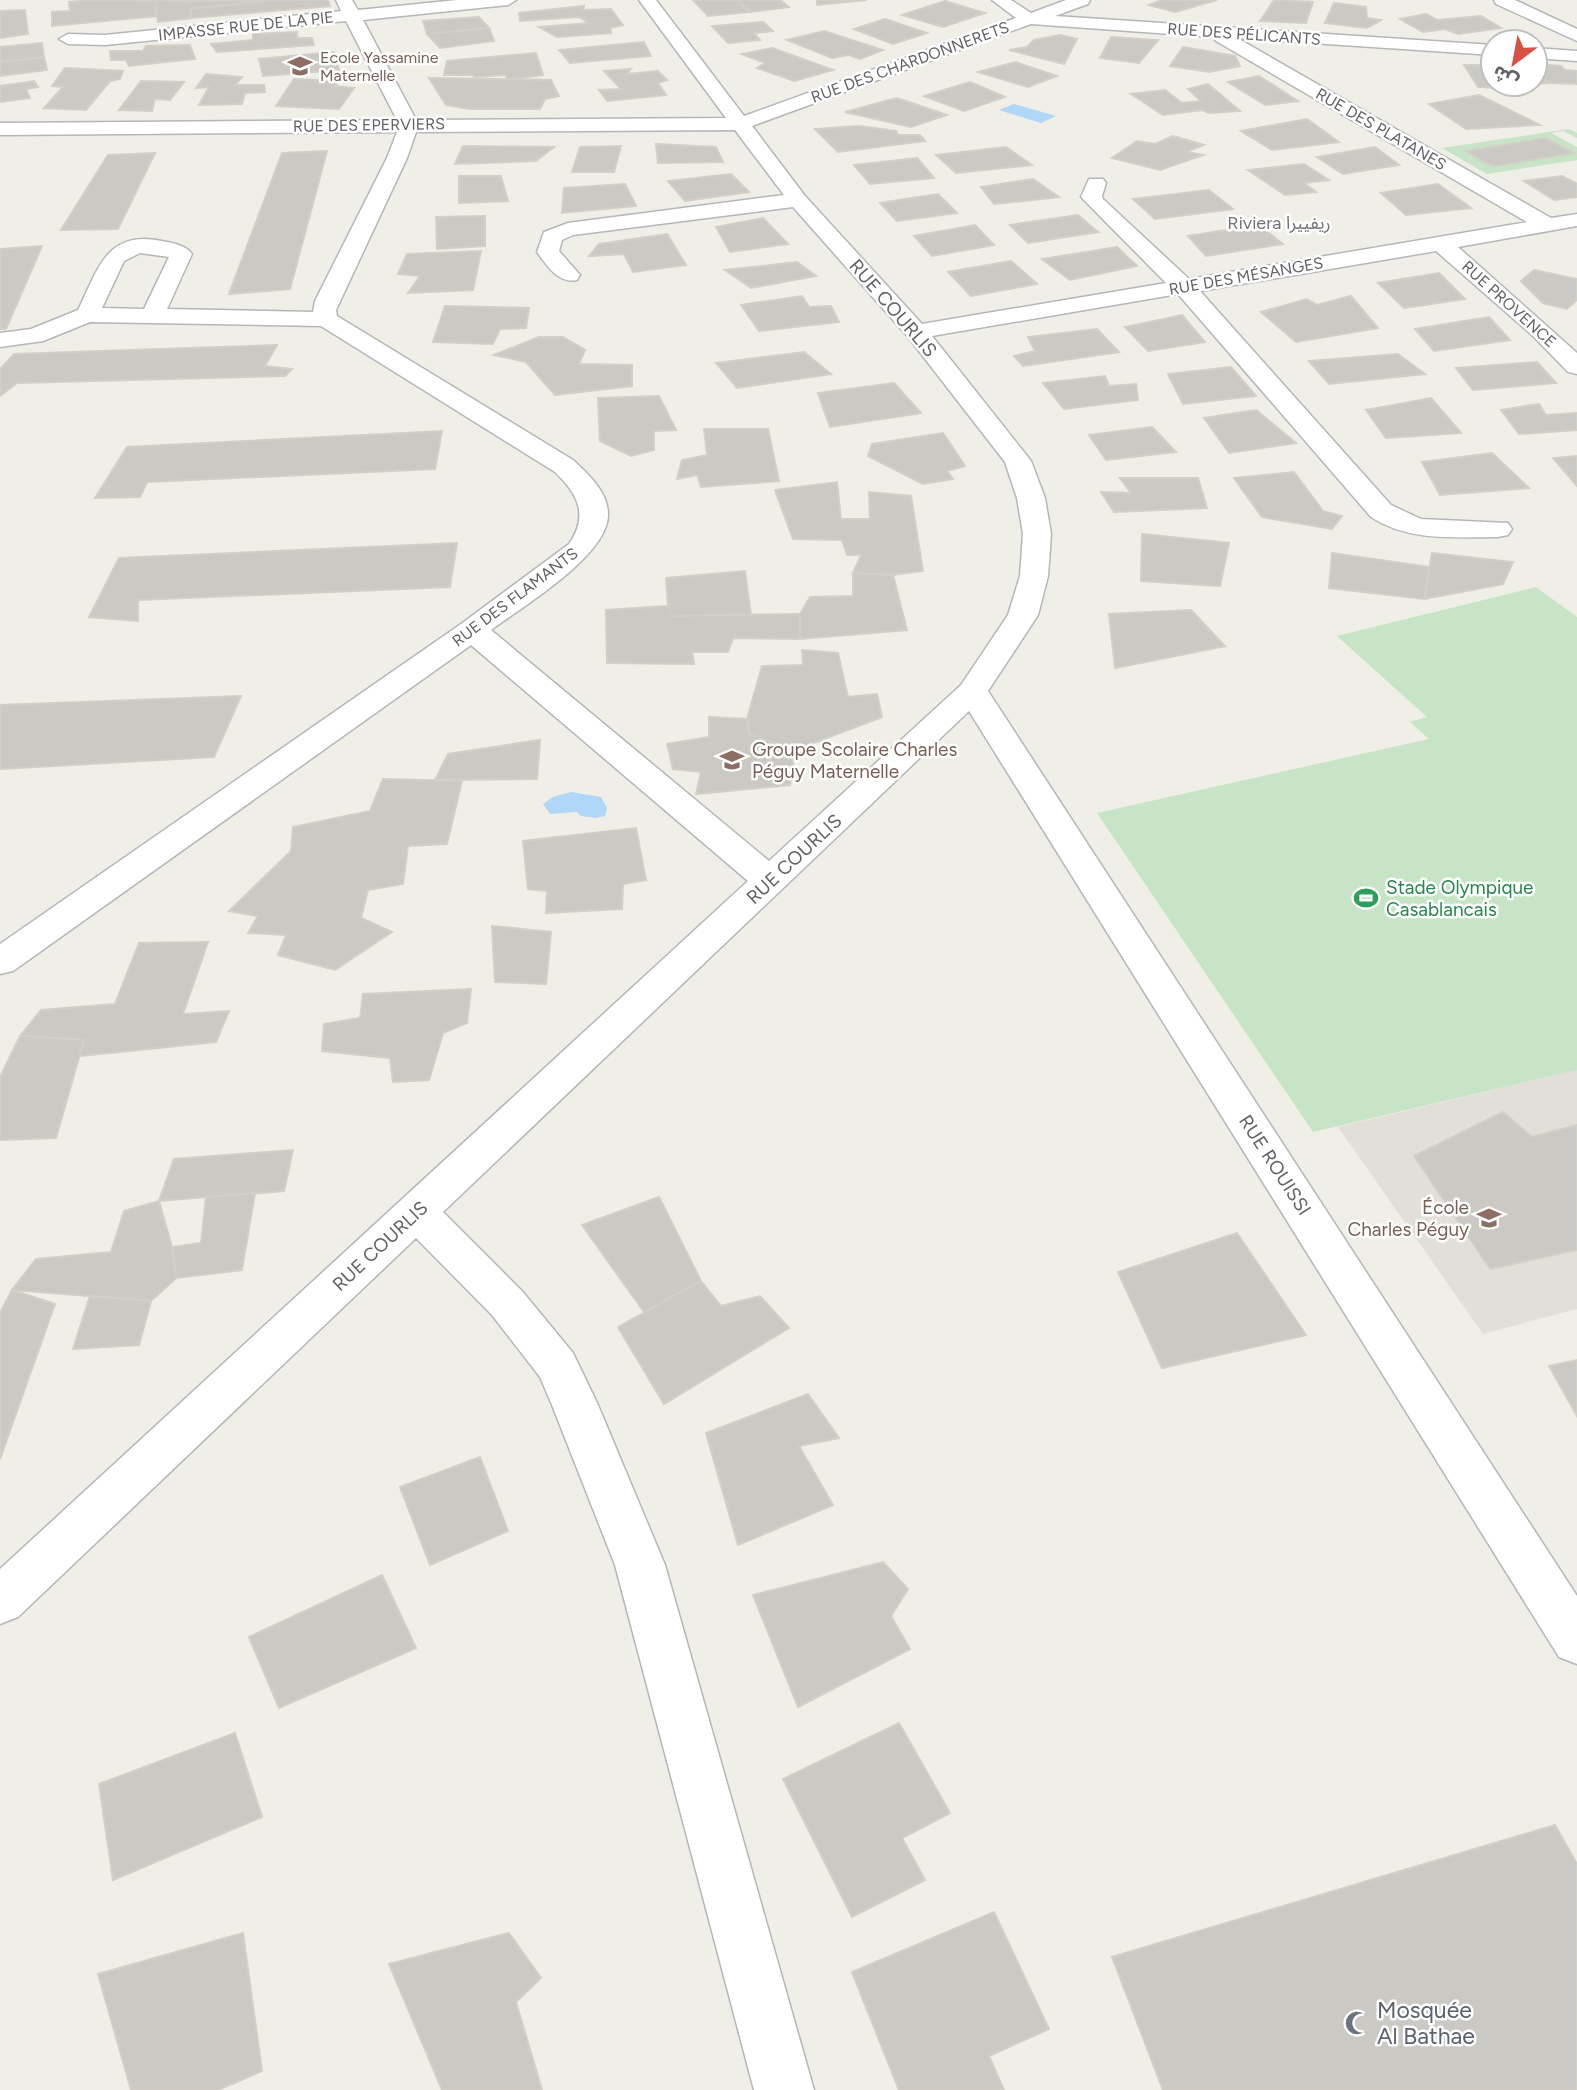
<svg xmlns="http://www.w3.org/2000/svg" width="1577" height="2090" viewBox="0 0 1577 2090" font-family="Figtree,'Noto Sans Arabic',sans-serif">
<style>
.education{fill:#e2dfd9}
.green{fill:#c7e4c7;fill-rule:evenodd}
.water{fill:#b0d7f7}
.building{fill:#cbc9c4;stroke:#d3cfc6;stroke-width:2}
.lines{fill:none;stroke-linecap:round;stroke-linejoin:round}
.minor-casing{stroke:#b4b7ba;stroke-width:3}
.minor{fill:#fff;fill-rule:evenodd}
.labels{text-anchor:middle;dominant-baseline:central;stroke-width:5;stroke-linejoin:round;paint-order:stroke}
.far-street-label{font-size:16px;fill:#5f6266;stroke:#fff}
.far-education-label{font-size:16px;fill:#785e54;stroke:#fff;text-anchor:start}
.far-neighbourhood-label{font-size:18px;fill:#707478;stroke:#fff}
.street-label{font-size:19px;fill:#5f6266;stroke:#fff}
.education-label{font-size:19px;fill:#785e54;stroke:#fff;text-anchor:start}
.leisure-label{font-size:19px;fill:#27864d;stroke:#fff;text-anchor:start}
.near-worship-label{font-size:23px;fill:#5b616d;stroke:#fff;text-anchor:start}
</style>
<rect width="100%" height="100%" fill="#efeee7"/>
<!-- education -->
<polygon class="education" points="1577,1070 1577,1309 1483,1334 1338,1127"/>
<!-- green -->
<g class="green">
<path d="M1569 129 1577 133V138L1563 131 1551 133 1577 147V160L1487 174 1442 148ZM1573 153 1495 166 1471 155 1473 154Z"/>
<polygon points="1536,587 1577,617 1577,1070 1313,1132 1097,813 1429,739 1410,722 1427,717 1337,636"/>
</g>
<!-- water -->
<g class="water">
<polygon points="1014,104 1056,116 1041,123 999,110"/>
<polygon points="571,792 601,797 607,808 605,816 595,818 581,816 577,812 550,814 543,804 553,797"/>
</g>
<!-- building -->
<g class="building">
<polygon points="91,0 155,1 157,16 52,26 52,12 70,11 69,2"/>
<polygon points="141,0 178,1 276,0 191,9 191,18 158,22 155,1"/>
<polygon points="276,0 328,0 330,6 191,18 191,9"/>
<polygon points="693,0 737,0 750,12 708,16"/>
<polygon points="737,0 780,0 789,7 750,12"/>
<polygon points="817,0 867,0 817,5"/>
<polygon points="1162,0 1217,0 1175,12 1149,5"/>
<polygon points="1274,0 1313,2 1306,23 1260,21"/>
<polygon points="945,1 985,13 943,27 902,15"/>
<polygon points="1334,3 1366,7 1367,18 1381,20 1367,28 1325,23"/>
<polygon points="584,6 583,10 611,9 623,25 610,28 611,33 557,37 539,27 589,23 579,17 520,21 519,13"/>
<polygon points="25,10 28,34 0,38 0,11"/>
<polygon points="1426,14 1437,20 1481,16 1501,28 1458,34 1445,29 1423,32 1400,19"/>
<polygon points="479,17 489,28 427,34 423,21"/>
<polygon points="885,19 927,33 893,44 854,29"/>
<polygon points="763,22 773,31 754,33 760,40 728,43 712,26"/>
<polygon points="489,28 494,41 440,48 427,34"/>
<polygon points="824,31 883,50 860,59 849,55 832,58 787,40"/>
<polygon points="297,32 297,38 312,38 314,45 217,52 211,44 253,40 253,34"/>
<polygon points="1060,35 1077,39 1064,64 1009,50 1027,47 1034,40"/>
<polygon points="1111,37 1158,40 1139,63 1100,58"/>
<polygon points="644,42 651,56 570,63 559,50"/>
<polygon points="42,43 44,57 0,62 0,47"/>
<polygon points="190,45 195,59 129,66 126,60 111,60 110,51 143,51 146,46"/>
<polygon points="1183,47 1235,56 1240,66 1209,72 1170,66"/>
<polygon points="772,48 833,70 794,81 757,68 765,63 742,54"/>
<polygon points="334,52 339,70 263,76 259,59"/>
<polygon points="536,53 543,75 509,80 505,75 475,77 472,75 444,75 447,61"/>
<polygon points="44,57 47,70 0,76 0,62"/>
<polygon points="1015,62 1057,76 1028,87 978,72"/>
<polygon points="1536,64 1561,66 1565,70 1577,71 1577,84 1550,83 1535,74 1542,69"/>
<polygon points="1464,65 1493,65 1493,84 1535,84 1535,74 1550,83 1532,84 1525,89 1478,87"/>
<polygon points="65,68 123,71 120,79 110,81 86,110 44,108 63,87 52,86"/>
<polygon points="631,69 627,74 658,71 667,80 658,83 666,95 607,101 599,90 621,89 604,71"/>
<polygon points="206,74 242,77 235,85 264,85 265,92 245,93 242,104 199,105 209,87 196,88"/>
<polygon points="1259,76 1298,101 1265,105 1228,82"/>
<polygon points="429,78 551,80 559,96 545,99 540,109 470,109 446,105"/>
<polygon points="294,79 341,81 334,86 354,88 339,109 276,106"/>
<polygon points="34,81 38,87 26,89 30,98 0,102 0,86"/>
<polygon points="141,81 184,82 170,100 155,99 152,111 119,110"/>
<polygon points="970,82 1005,97 964,111 924,96"/>
<polygon points="1208,84 1240,111 1209,113 1202,110 1163,115 1131,94 1165,90 1182,103 1201,101 1188,89"/>
<polygon points="1479,95 1540,125 1466,129 1429,104"/>
<polygon points="897,98 947,115 911,127 845,112"/>
<polygon points="1307,119 1339,142 1272,150 1241,131"/>
<polygon points="859,126 896,131 898,135 920,135 925,141 838,152 815,129"/>
<polygon points="1173,136 1204,145 1186,152 1203,155 1160,170 1112,158 1137,141 1155,144"/>
<polygon points="1545,138 1574,153 1495,166 1483,162 1467,151"/>
<polygon points="656,144 716,147 723,162 658,163"/>
<polygon points="463,146 554,147 536,161 455,164"/>
<polygon points="621,146 614,172 572,172 580,147"/>
<polygon points="1006,147 1032,165 956,173 936,155"/>
<polygon points="1375,147 1399,165 1343,174 1317,157"/>
<polygon points="327,151 290,289 229,294 282,153"/>
<polygon points="155,153 118,229 61,230 108,155"/>
<polygon points="917,158 934,178 870,184 854,165"/>
<polygon points="1304,164 1329,180 1304,183 1316,192 1285,195 1248,170"/>
<polygon points="731,174 749,192 685,201 668,181"/>
<polygon points="459,176 501,176 508,201 459,203"/>
<polygon points="1562,176 1577,184 1577,197 1554,200 1524,181"/>
<polygon points="1033,179 1059,197 994,204 981,187"/>
<polygon points="625,184 636,206 562,213 564,188"/>
<polygon points="1438,184 1471,208 1406,215 1381,193"/>
<polygon points="1209,190 1233,209 1155,219 1133,199"/>
<polygon points="938,194 957,213 897,221 880,203"/>
<polygon points="1078,215 1098,232 1028,243 1010,225"/>
<polygon points="485,216 485,246 437,249 436,217"/>
<polygon points="763,218 788,244 730,252 716,227"/>
<polygon points="975,225 994,245 932,256 914,236"/>
<polygon points="1259,225 1283,244 1206,256 1188,236"/>
<polygon points="667,234 686,265 633,272 624,254 589,256 599,244"/>
<polygon points="42,246 6,329 0,329 0,249"/>
<polygon points="1117,247 1137,266 1070,280 1042,259"/>
<polygon points="481,251 473,290 408,293 420,276 398,274 407,254"/>
<polygon points="1011,261 1037,284 971,296 948,272"/>
<polygon points="797,262 816,276 751,288 725,270"/>
<polygon points="1534,270 1577,279 1577,300 1567,309 1543,303 1521,281"/>
<polygon points="1439,273 1465,299 1404,308 1378,283"/>
<polygon points="802,296 809,307 831,306 839,322 759,331 741,305"/>
<polygon points="1351,296 1378,328 1296,342 1261,312 1307,299 1317,305"/>
<polygon points="445,306 529,308 526,328 500,329 493,344 433,342"/>
<polygon points="1182,315 1205,342 1148,351 1125,327"/>
<polygon points="1489,317 1510,340 1434,351 1415,329"/>
<polygon points="1097,329 1119,352 1023,366 1014,356 1035,351 1028,337"/>
<polygon points="539,337 563,337 585,350 579,364 632,365 632,386 555,395 526,362 494,355"/>
<polygon points="277,345 265,366 292,369 285,376 17,383 0,396 0,369 14,354"/>
<polygon points="804,352 831,374 737,388 716,363"/>
<polygon points="1398,354 1425,374 1329,384 1309,361"/>
<polygon points="1537,362 1556,383 1473,390 1456,368"/>
<polygon points="1231,367 1256,396 1183,404 1168,374"/>
<polygon points="1105,376 1109,386 1136,384 1138,400 1064,409 1043,383"/>
<polygon points="894,383 921,413 830,427 818,393"/>
<polygon points="659,396 676,430 654,431 654,450 631,456 600,441 598,398"/>
<polygon points="1431,398 1461,433 1386,438 1366,410"/>
<polygon points="1539,404 1546,415 1577,413 1577,430 1519,434 1501,410"/>
<polygon points="1256,410 1296,443 1229,453 1204,418"/>
<polygon points="1152,427 1176,452 1106,460 1089,435"/>
<polygon points="704,429 768,429 779,481 701,487 697,475 677,479 682,460 707,455"/>
<polygon points="442,431 435,469 147,482 140,497 95,498 127,447"/>
<polygon points="943,433 965,466 947,471 953,479 923,484 868,456 872,444"/>
<polygon points="1492,453 1529,488 1440,495 1422,462"/>
<polygon points="1577,456 1577,486 1553,458"/>
<polygon points="1294,472 1323,511 1342,516 1332,529 1262,517 1234,478"/>
<polygon points="1120,478 1198,478 1207,508 1114,512 1101,492 1131,493"/>
<polygon points="837,482 841,519 870,519 869,492 911,496 923,571 893,575 853,573 861,555 847,555 842,540 793,539 775,490"/>
<polygon points="1142,534 1229,543 1220,586 1141,581"/>
<polygon points="457,543 450,587 138,600 138,621 89,617 119,558"/>
<polygon points="1332,553 1430,567 1424,599 1329,588"/>
<polygon points="1432,553 1513,562 1503,584 1424,599"/>
<polygon points="745,571 751,615 673,616 668,606 666,578"/>
<polygon points="853,573 893,575 907,630 800,639 800,614 810,597 853,596"/>
<polygon points="668,606 673,616 800,614 800,639 733,638 728,652 692,652 694,664 607,663 606,610"/>
<polygon points="1191,610 1225,646 1115,668 1109,614"/>
<polygon points="802,650 838,653 848,697 877,694 882,717 795,750 749,734 747,719 762,666 803,665"/>
<polygon points="241,696 214,757 0,769 0,705"/>
<polygon points="709,717 747,719 749,734 795,750 790,785 696,794 701,772 673,769 667,744 709,737"/>
<polygon points="540,740 537,779 435,780 448,754"/>
<polygon points="383,779 462,781 447,844 408,846 403,884 368,890 361,918 392,932 335,970 278,955 286,935 248,933 258,916 229,911 291,851 293,827 370,811"/>
<polygon points="636,828 646,880 623,884 622,909 546,913 547,891 528,889 523,841"/>
<polygon points="492,926 551,932 546,984 495,982"/>
<polygon points="208,942 183,1014 229,1011 216,1042 79,1056 84,1040 20,1036 41,1010 115,1004 139,943"/>
<polygon points="471,989 467,1023 443,1033 429,1080 393,1082 390,1058 322,1051 324,1024 360,1018 363,994"/>
<polygon points="20,1036 84,1040 56,1138 0,1140 0,1077"/>
<polygon points="1503,1112 1532,1137 1577,1125 1577,1250 1490,1269 1414,1156"/>
<polygon points="293,1150 284,1191 159,1201 174,1159"/>
<polygon points="255,1193 242,1270 176,1278 172,1247 201,1243 206,1197"/>
<polygon points="659,1197 701,1281 644,1312 582,1225"/>
<polygon points="159,1201 172,1247 176,1278 151,1301 12,1290 36,1259 111,1252 124,1211"/>
<polygon points="1237,1233 1306,1335 1162,1368 1118,1272"/>
<polygon points="701,1281 721,1306 760,1296 789,1328 664,1404 618,1327"/>
<polygon points="12,1290 55,1304 0,1459 0,1313"/>
<polygon points="90,1296 151,1301 139,1345 73,1349"/>
<polygon points="1577,1360 1577,1416 1549,1366"/>
<polygon points="808,1394 839,1438 799,1446 833,1505 738,1545 706,1433"/>
<polygon points="480,1457 508,1531 430,1565 400,1487"/>
<polygon points="883,1562 908,1589 891,1616 910,1649 798,1707 753,1595"/>
<polygon points="382,1575 416,1648 279,1708 249,1637"/>
<polygon points="899,1723 950,1813 902,1838 925,1880 852,1917 783,1779"/>
<polygon points="235,1733 262,1817 113,1880 99,1784"/>
<polygon points="1555,1825 1577,1864 1577,2090 1163,2090 1112,1957"/>
<polygon points="994,1912 1049,2029 989,2056 1004,2090 899,2090 852,1972"/>
<polygon points="243,1933 262,2071 218,2090 131,2090 98,1974"/>
<polygon points="509,1933 541,1978 516,2002 542,2090 442,2090 389,1964"/>
</g>
<g class="lines">
<!-- minor casing -->
<g class="minor-casing">
<g id="minor">
<path d="M336 0H352L358 10 457 0H516L508 5 363 20 416 120 726 118 639 0H656L744 116 1016 18 992 0H1011L1031 13 1066 0H1090L1088 4 1055 16 1493 45V55L1237 38 1551 218 1577 214V226L1458 247 1577 353V374L1568 372 1533 336 1436 251 1200 291 1391 505 1421 519 1508 523 1512 529 1508 535 1498 537C1454 537 1410 542 1371 517L1178 294 932 336 1031 461 1045 498 1051 534 1048 576 1038 615 988 691 1577 1596V1664L1559 1657 969 711 443 1212 522 1291 573 1353 598 1405 665 1565 814 2090H754L615 1565 552 1405 540 1377 492 1315 416 1238 18 1617 0 1624V1569L748 881 471 645 13 971 0 974V944L461 624 569 544C589 515 578 494 555 472L321 326 90 322 43 341 0 347V333L31 329 78 310C98 270 106 229 162 241 172 243 186 245 192 254L167 309 313 312 315 301 387 158 397 132 0 135V123L397 120 346 21 105 45 68 44 59 39 68 34 105 35 341 11ZM1031 24 1213 37 1216 41 1527 222 1189 279 1103 199 1102 196 1106 183 1103 179H1089L1081 197 1166 283 922 324 805 196 752 126ZM735 130 784 195 568 223 544 232 537 252C547 266 559 284 577 280L580 275 559 251 562 240 573 235 793 207 908 337 1005 462 1017 498 1023 534 1020 576 1008 615 961 685 769 861 491 630C522 607 609 555 608 514 608 492 588 474 573 460L337 316 336 310 407 158 416 132ZM140 253 169 257 144 309 102 308 124 261Z"/>
<polygon points="1494,0 1515,0 1577,29 1577,41 1496,4"/>
<polygon points="1535,48 1577,51 1577,61 1535,58"/>
</g>
</g>
<!-- minor -->
<use href="#minor" class="minor"/>
</g>
<!-- icons -->
<defs>
<g id="school-bare" transform="scale(1.89)"><path d="M0-5L7-2L0 1L-7-2ZM-4 1L0 2.5L4 1V4Q0 6-4 4Z" fill="#8d6e63" stroke="#fff" stroke-width="2.5" paint-order="stroke"/></g>
<g id="stadium-bare" transform="scale(1.89)"><path d="M0-5a6.5 5 0 1 0 0 10a6.5 5 0 1 0 0-10ZM-3.5-1.8h7v3.6h-7Z" fill="#2e9e5b" stroke="#fff" stroke-width="2.5" paint-order="stroke"/></g>
<g id="mosque-bare" transform="scale(1.89)"><path d="M3.5-4.9A6 6 0 1 0 3.5 4.9A5 5 0 1 1 3.5-4.9Z" fill="#6b7280" stroke="#fff" stroke-width="2.5" paint-order="stroke"/></g>
</defs>
<g fill-rule="evenodd">
<use href="#school-bare" x="300" y="66"/>
<use href="#school-bare" x="732" y="760"/>
<use href="#stadium-bare" x="1366" y="898"/>
<use href="#school-bare" x="1489" y="1218"/>
<use href="#mosque-bare" x="1357" y="2023"/>
</g>
<g class="labels">
<!-- far-street labels -->
<g class="far-street-label">
<text transform="translate(246 26) rotate(-6)">IMPASSE RUE DE LA PIE</text>
<text transform="translate(1244 34) rotate(4)">RUE DES PÉLICANTS</text>
<text transform="translate(910 62) rotate(-20)">RUE DES CHARDONNERETS</text>
<text transform="translate(369 125) rotate(-1)">RUE DES EPERVIERS</text>
<text transform="translate(1381 129) rotate(30)">RUE DES PLATANES</text>
<text transform="translate(1246 276) rotate(-10)">RUE DES MÉSANGES</text>
<text transform="translate(1509 304) rotate(42)">RUE PROVENCE</text>
<text transform="translate(515 597) rotate(-37)">RUE DES FLAMANTS</text>
</g>
<!-- far-education labels -->
<g class="far-education-label">
<text x="320" y="57">Ecole Yassamine<tspan x="320" dy="18">Maternelle</tspan></text>
</g>
<!-- far-neighbourhood labels -->
<g class="far-neighbourhood-label">
<text x="1279" y="223">Riviera ريفييرا</text>
</g>
<!-- street labels -->
<g class="street-label">
<text transform="translate(893 308) rotate(49)">RUE COURLIS</text>
<text transform="translate(794 859) rotate(-43)">RUE COURLIS</text>
<text transform="translate(1275 1165) rotate(57)">RUE ROUISSI</text>
<text transform="translate(380 1246) rotate(-43)">RUE COURLIS</text>
</g>
<!-- education labels -->
<g class="education-label">
<text x="752" y="749">Groupe Scolaire Charles<tspan x="752" dy="22">Péguy Maternelle</tspan></text>
<text x="1469" y="1207" text-anchor="end">École<tspan x="1469" dy="22">Charles Péguy</tspan></text>
</g>
<!-- leisure labels -->
<g class="leisure-label">
<text x="1386" y="887">Stade Olympique<tspan x="1386" dy="22">Casablancais</tspan></text>
</g>
<!-- near-worship labels -->
<g class="near-worship-label">
<text x="1377" y="2010">Mosquée<tspan x="1377" dy="26">Al Bathae</tspan></text>
</g>
</g>
<!-- north arrow -->
<g transform="translate(1514 63) rotate(212)"><circle r="33" fill="#ffffff" stroke="#bfc0c2" stroke-width="2"/>
<path d="M0-5L12 26L0 18L-12 26Z" fill="#d95144"/>
<text y="-10" font-size="19" font-weight="bold" text-anchor="middle" fill="#5f6266">ش</text>
</g>
</svg>
